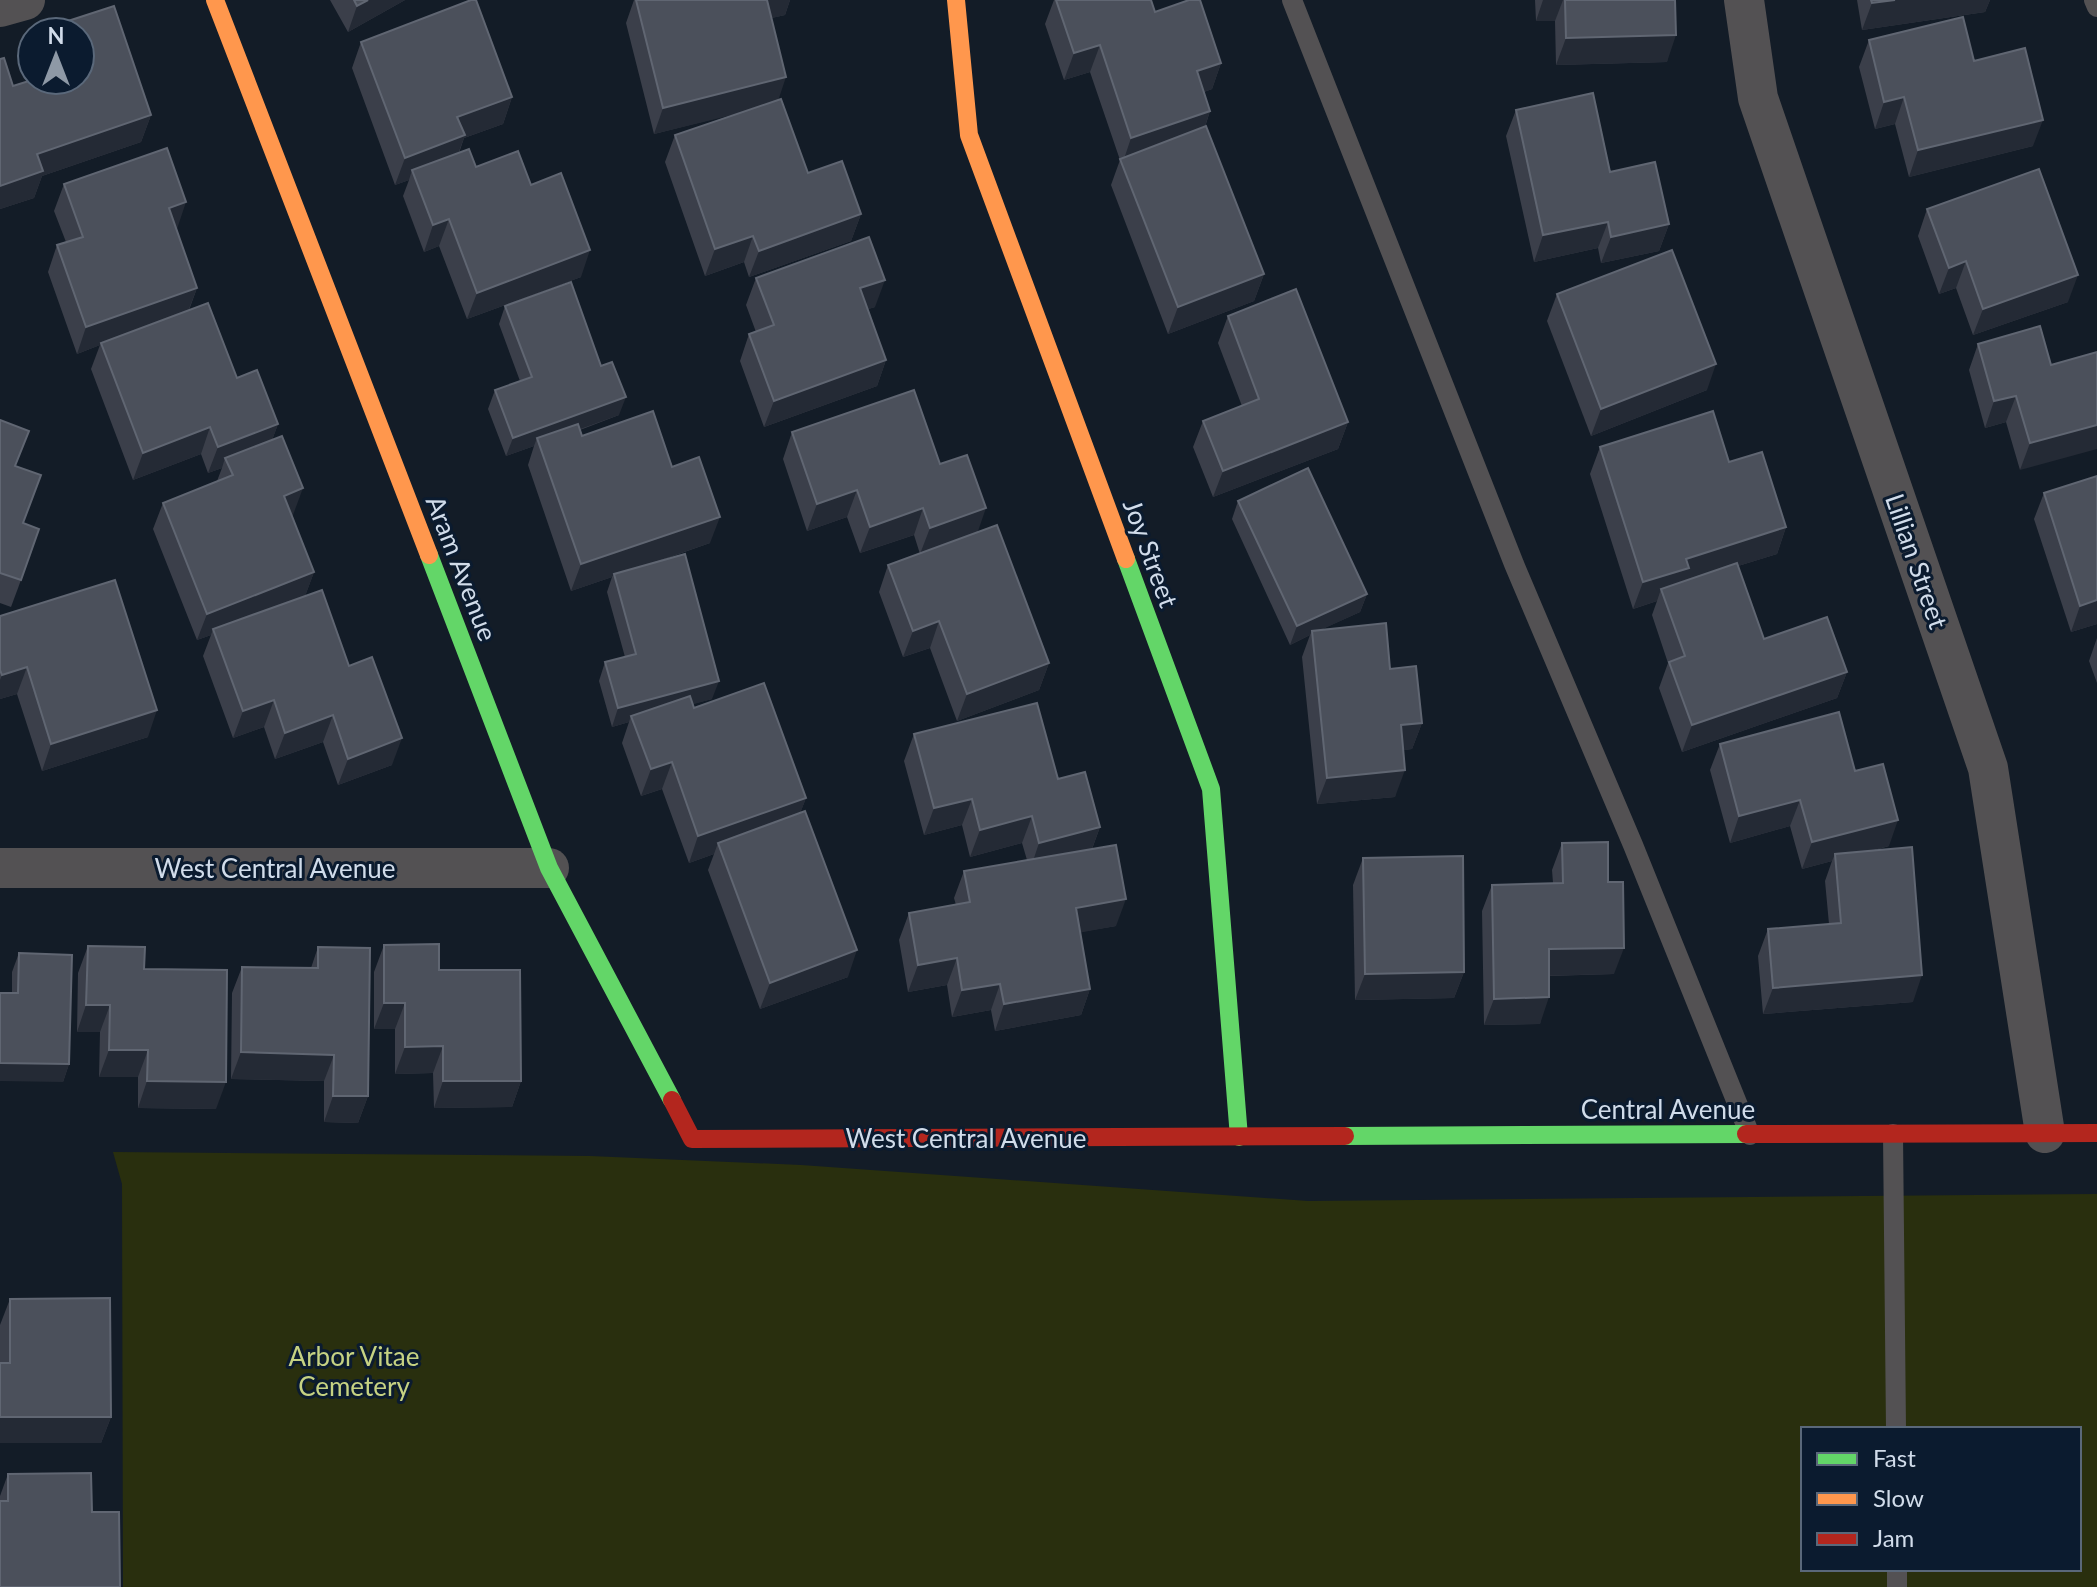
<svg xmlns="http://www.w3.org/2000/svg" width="2097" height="1587" viewBox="0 0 2097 1587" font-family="Lato,sans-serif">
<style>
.green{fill:#292f0e;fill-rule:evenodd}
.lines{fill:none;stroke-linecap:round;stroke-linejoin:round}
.lane{stroke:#535153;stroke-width:20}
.street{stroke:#535153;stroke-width:40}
.fast{stroke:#63d668;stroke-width:18}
.slow{stroke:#ff974d;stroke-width:18}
.jam{stroke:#b3261e;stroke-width:18}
.wall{fill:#3b3f4a}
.shaded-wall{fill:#242a35}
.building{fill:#4b505b;stroke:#606672;stroke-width:2}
.labels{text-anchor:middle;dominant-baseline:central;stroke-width:6;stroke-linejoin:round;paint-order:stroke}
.street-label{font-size:26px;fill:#d1dcea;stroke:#0b1b2f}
.park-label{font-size:26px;fill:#c6d282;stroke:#0b1b2f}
</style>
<rect width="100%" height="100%" fill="#131c27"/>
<!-- green -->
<path class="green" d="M113 1152 590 1156 801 1165 1308 1201 2097 1194V1587H123L122 1184ZM1803 1429H2079V1569H1803Z"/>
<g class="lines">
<!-- lane -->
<g class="lane">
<polyline points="1292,0 1514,564 1633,845 1750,1135"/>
<polyline points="2094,0 2097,7"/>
<polyline points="1893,1134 1896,1429"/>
<polyline points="1897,1569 1897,1587"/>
</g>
<!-- street -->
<g class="street">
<polyline points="1744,0 1758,98 1988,768 2045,1133"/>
<polyline points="0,7 25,0"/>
<polyline points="0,868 549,868"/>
</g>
<!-- fast -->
<g class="fast">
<polyline points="429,555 549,868 672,1100"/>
<polyline points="1126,559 1211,789 1239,1137"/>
<polyline points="1345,1136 1746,1134"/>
</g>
<!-- slow -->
<g class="slow">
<polyline points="215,0 429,555"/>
<polyline points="956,0 969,135 1126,559"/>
</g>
<!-- jam -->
<g class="jam">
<polyline points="672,1100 692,1139 1345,1136"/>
<polyline points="1746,1134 2097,1133"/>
</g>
</g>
<!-- wall -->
<g class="wall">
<polygon points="330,0 405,0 348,32"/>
<polygon points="634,0 790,0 785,15 771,18 778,100 808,173 861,214 851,241 749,277 744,262 705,276 665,162 675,135 741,112 654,134 626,23"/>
<polygon points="1054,0 1151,0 1155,12 1221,63 1212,89 1204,92 1210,111 1205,127 1264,274 1254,301 1168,334 1111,185 1120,160 1090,72 1064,80 1045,24"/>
<polygon points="1535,0 1675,0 1667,62 1556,65 1555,21 1536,21"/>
<polygon points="1857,0 1990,0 1985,12 1862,30"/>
<polygon points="114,6 151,115 141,142 42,176 34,198 0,209 0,59 4,58 13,86 32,80 80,80 80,32 59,32 62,23"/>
<polygon points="1869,40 2033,146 1909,177 1895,124 1875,129 1859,67"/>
<polygon points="361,42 512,97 503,124 464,138 459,153 476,167 531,185 581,277 467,319 439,246 424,252 403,196 409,180 395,185 352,68"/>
<polygon points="1516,110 1610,172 1669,224 1659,251 1601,263 1598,248 1534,262 1506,136"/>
<polygon points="64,184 176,229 197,288 189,310 237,378 278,424 272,440 293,515 291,516 314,572 305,596 349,666 392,765 338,785 323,742 275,759 264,727 233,738 203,656 211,635 197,640 153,529 163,503 217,481 222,468 208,473 201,454 133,480 91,369 100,345 77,354 48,272 57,245 66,242 54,211"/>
<polygon points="1927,209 2068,302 1973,335 1956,288 1939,294 1918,236"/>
<polygon points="756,278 875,307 868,309 886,360 877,386 764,427 740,361 749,334 756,332 746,305"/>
<polygon points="1557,294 1707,390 1591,436 1547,321"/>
<polygon points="505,306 619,415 580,430 582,436 672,467 710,543 656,562 712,699 692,704 694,708 806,798 800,813 848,977 760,1009 708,870 714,854 689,863 662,789 641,796 622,743 629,722 612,727 599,681 605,662 625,657 607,592 612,577 571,591 528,465 534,446 506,456 488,409 495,390 520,381 499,324"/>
<polygon points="1228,316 1348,422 1338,449 1213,497 1193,447 1203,421 1242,406 1218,343"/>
<polygon points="1978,344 2051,365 2097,352 2020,470 2006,422 1985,428 1969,370"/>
<polygon points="0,420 16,466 23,523 21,580 11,607 0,603"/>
<polygon points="792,432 940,464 1049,663 1039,690 957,721 930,648 903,657 879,592 888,565 920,554 914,535 860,553 847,517 807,531 783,459"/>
<polygon points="1600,447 1729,462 1786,527 1777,554 1738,566 1764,639 1847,672 1837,698 1682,752 1659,688 1668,663 1652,615 1657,601 1633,609 1590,474"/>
<polygon points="2097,476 2097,624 2071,632 2034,519 2044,493"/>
<polygon points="1238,501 1367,594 1360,612 1322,629 1390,669 1422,723 1412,749 1403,750 1395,797 1317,804 1302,657 1310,635 1290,645 1232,519"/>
<polygon points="0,616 148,737 42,771 17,694 0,699"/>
<polygon points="2097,638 2097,683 2089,661"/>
<polygon points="914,734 1058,779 1100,827 1092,849 1116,926 1080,932 1090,989 1081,1015 995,1031 991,1010 952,1017 947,985 908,992 899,940 909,913 956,905 954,898 964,871 1027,860 1022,843 970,857 962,825 924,835 904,761"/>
<polygon points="1720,744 1855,771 1889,846 1872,851 1913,1002 1763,1014 1758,956 1768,929 1829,924 1825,881 1832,861 1802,869 1790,826 1730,843 1710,770"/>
<polygon points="1562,843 1608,882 1614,974 1549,976 1540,1024 1484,1025 1482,911 1492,885 1553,883 1552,870"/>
<polygon points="1363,858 1464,972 1454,998 1355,1000 1353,885"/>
<polygon points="384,945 439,970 521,1081 512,1107 434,1108 433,1073 395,1074 395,1029 374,1029 374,972"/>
<polygon points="88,946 216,1109 138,1108 138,1077 99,1077 100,1032 77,1032 78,973"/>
<polygon points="318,947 368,1096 358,1123 324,1122 324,1081 231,1079 232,993 242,967 311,968"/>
<polygon points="19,953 69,1064 63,1082 12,993 12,972"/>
<polygon points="10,1299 111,1417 101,1443 0,1443 0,1325"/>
<polygon points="8,1474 92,1512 0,1587 0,1496"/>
</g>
<!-- shaded-wall -->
<g class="shaded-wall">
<polygon points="368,0 405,0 348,32 357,6"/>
<polygon points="764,0 790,0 785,15 756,22"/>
<polygon points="1543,0 1563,0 1555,21 1536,21"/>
<polygon points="1895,0 1990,0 1985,12 1862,30 1872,3"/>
<polygon points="1676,35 1667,62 1556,65 1566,38"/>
<polygon points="1100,45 1090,72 1064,80 1074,53"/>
<polygon points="1221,63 1212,89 1187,98 1197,71"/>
<polygon points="786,77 777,104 654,134 663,108"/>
<polygon points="512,97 503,124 464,138 455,162 412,170 409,180 395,185 405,158 457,117"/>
<polygon points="1904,97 1895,124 1875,129 1884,102"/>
<polygon points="1210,111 1201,138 1122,165 1131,138"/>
<polygon points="151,115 141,142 42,176 34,198 0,209 0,186 37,154"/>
<polygon points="2043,120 2033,146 1909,177 1918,150"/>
<polygon points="186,202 177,229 169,208"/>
<polygon points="861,214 851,241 749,277 759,251"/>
<polygon points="449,219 439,246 424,252 433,225"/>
<polygon points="1608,222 1598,248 1534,262 1543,235"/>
<polygon points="1669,224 1659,251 1601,263 1611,237"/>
<polygon points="753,236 744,262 705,276 715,249"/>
<polygon points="590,250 581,277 467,319 477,293"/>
<polygon points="1966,261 1956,288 1939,294 1949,268"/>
<polygon points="1264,274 1254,301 1168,334 1178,307"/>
<polygon points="2078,275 2068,302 1973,335 1983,309"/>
<polygon points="885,280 875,307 850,315 860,288"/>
<polygon points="197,288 187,314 101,343 100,345 77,354 86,327"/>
<polygon points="886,360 877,386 764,427 774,401"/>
<polygon points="1716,364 1707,390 1591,436 1601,409"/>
<polygon points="2016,396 2006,422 1985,428 1994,401"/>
<polygon points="626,397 619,415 539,444 537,438 534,446 506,456 513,438"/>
<polygon points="1348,422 1338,449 1213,497 1223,471"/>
<polygon points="278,424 268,451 225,458 222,468 208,473 218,447"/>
<polygon points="2097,425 2097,449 2020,470 2030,443"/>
<polygon points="210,427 201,454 133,480 143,453"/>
<polygon points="303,488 293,515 274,523 284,496"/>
<polygon points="857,490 847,517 807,531 817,504"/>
<polygon points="923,508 914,535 860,553 870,527"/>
<polygon points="986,508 977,534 920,554 930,528"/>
<polygon points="720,517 710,543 614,576 614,574 612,577 571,591 581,564"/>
<polygon points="1786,527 1777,554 1683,583 1661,589 1657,601 1633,609 1643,582 1686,559"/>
<polygon points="314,572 304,599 213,629 211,635 197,640 207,614"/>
<polygon points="1367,594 1360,612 1312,634 1312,631 1310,635 1290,645 1297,626"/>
<polygon points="2097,600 2097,624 2071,632 2080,606"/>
<polygon points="939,621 930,648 903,657 913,631"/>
<polygon points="1049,663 1039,690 957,721 967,694"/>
<polygon points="27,667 17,694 0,699 0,680 2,675"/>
<polygon points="1847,672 1837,698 1682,752 1692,725"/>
<polygon points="719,681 712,699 633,721 631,716 629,722 612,727 618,708"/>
<polygon points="274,700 264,727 233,738 243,711"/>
<polygon points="157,710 148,737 42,771 51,744"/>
<polygon points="333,715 323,742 275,759 285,733"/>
<polygon points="1422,723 1412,749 1391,752 1401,725"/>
<polygon points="402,738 392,765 338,785 348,759"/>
<polygon points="672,762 662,789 641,796 651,769"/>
<polygon points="1405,770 1395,797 1317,804 1327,778"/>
<polygon points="806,798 796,824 718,843 714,854 689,863 698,836"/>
<polygon points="972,799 962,825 924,835 934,808"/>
<polygon points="1800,800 1790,826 1730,843 1739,816"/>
<polygon points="1032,816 1022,843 970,857 980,830"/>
<polygon points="1898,820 1889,846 1835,860 1835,854 1832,861 1802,869 1812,842"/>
<polygon points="1100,827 1090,854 1030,870 1039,843"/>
<polygon points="1126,899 1116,926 1067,935 1076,908"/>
<polygon points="1624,948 1614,974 1539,976 1549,949"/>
<polygon points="857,950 848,977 760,1009 770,983"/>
<polygon points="957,958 947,985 908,992 918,965"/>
<polygon points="1464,972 1454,998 1355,1000 1365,974"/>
<polygon points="1922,975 1913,1002 1763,1014 1773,988"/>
<polygon points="1000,984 991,1010 952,1017 962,990"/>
<polygon points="1090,989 1081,1015 995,1031 1004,1004"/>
<polygon points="1549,997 1540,1024 1484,1025 1494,999"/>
<polygon points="384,1003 405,1003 395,1029 374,1029"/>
<polygon points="86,1005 110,1005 100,1032 77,1032"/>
<polygon points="443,1046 433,1073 395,1074 405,1047"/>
<polygon points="109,1050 148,1050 138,1077 99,1077"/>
<polygon points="241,1052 334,1055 324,1081 231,1079"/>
<polygon points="0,1063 69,1064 63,1082 0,1081"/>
<polygon points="147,1081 226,1082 216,1109 138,1108"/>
<polygon points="443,1081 521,1081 512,1107 434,1108"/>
<polygon points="333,1096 368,1096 358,1123 324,1122"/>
<polygon points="0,1417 111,1417 101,1443 0,1443"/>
</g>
<!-- building -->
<g class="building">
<polygon points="354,0 368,0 357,6"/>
<polygon points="471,0 476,0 512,97 457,117 465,135 405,158 361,42"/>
<polygon points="636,0 767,0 786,77 663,108"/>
<polygon points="1056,0 1151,0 1155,12 1189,0 1200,0 1221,63 1197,71 1210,111 1131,138 1100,45 1074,53"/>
<polygon points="1565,0 1675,0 1676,35 1566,38"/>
<polygon points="1871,0 1895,0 1872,3"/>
<polygon points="114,6 151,115 37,154 43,171 0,186 0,59 4,58 13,86 32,80 80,80 80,32 65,32 62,23"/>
<polygon points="1963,17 1974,61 2025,48 2043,120 1918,150 1904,97 1884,102 1869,40"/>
<polygon points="1593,93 1610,172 1655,162 1669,224 1611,237 1608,222 1543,235 1516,110"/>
<polygon points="781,99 808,173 842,161 861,214 759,251 753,236 715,249 675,135"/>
<polygon points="1206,126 1264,274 1178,307 1120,159"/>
<polygon points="167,148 186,202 169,208 197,288 86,327 57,245 83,237 64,184"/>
<polygon points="469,149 476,167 518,151 531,185 561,173 590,250 477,293 449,219 433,225 412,170"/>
<polygon points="2039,169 2078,275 1983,309 1966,261 1949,268 1927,209"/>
<polygon points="869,237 885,280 860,288 886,360 774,401 749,334 774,325 756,278"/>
<polygon points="1672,250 1716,364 1601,409 1557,294"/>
<polygon points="571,282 601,366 612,362 626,397 513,438 495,390 532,377 505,306"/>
<polygon points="1296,289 1348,422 1223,471 1203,421 1259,399 1228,316"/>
<polygon points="208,303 237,378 257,370 278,424 218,447 210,427 143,453 101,343"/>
<polygon points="2040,326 2051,365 2097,352 2097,425 2030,443 2016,396 1994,401 1978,344"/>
<polygon points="914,390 940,464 967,455 986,508 930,528 923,508 870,527 857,490 817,504 792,432"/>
<polygon points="653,411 672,467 699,457 720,517 581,564 537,438 578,424 582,436"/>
<polygon points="1713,411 1729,462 1762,452 1786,527 1686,559 1689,568 1643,582 1600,447"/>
<polygon points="0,420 29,431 15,466 41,475 23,523 39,529 21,580 0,573"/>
<polygon points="282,436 303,488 284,496 314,572 207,614 163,503 233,475 225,458"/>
<polygon points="1308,468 1367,594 1297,626 1238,501"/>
<polygon points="2097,476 2097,600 2080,606 2044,493"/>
<polygon points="997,525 1049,663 967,694 939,621 913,631 888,565"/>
<polygon points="685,554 719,681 618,708 605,662 636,654 614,574"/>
<polygon points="1737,563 1764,639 1827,617 1847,672 1692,725 1669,662 1685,656 1661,589"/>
<polygon points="115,580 157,710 51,744 27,667 2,675 0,670 0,616"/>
<polygon points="322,590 349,666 372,657 402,738 348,759 333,715 285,733 274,700 243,711 213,629"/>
<polygon points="1386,623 1390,669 1416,666 1422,723 1401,725 1405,770 1327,778 1312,631"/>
<polygon points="764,683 806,798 698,836 672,762 651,769 631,716 690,696 694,708"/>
<polygon points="1037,703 1058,779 1085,772 1100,827 1039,843 1032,816 980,830 972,799 934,808 914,734"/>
<polygon points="1839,712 1855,771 1883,764 1898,820 1812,842 1800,800 1739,816 1720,744"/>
<polygon points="805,811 857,950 770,983 718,843"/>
<polygon points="1608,842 1608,882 1623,882 1624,948 1549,949 1549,997 1494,999 1492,885 1563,883 1562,843"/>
<polygon points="1116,845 1126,899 1076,908 1090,989 1004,1004 1000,984 962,990 957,958 918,965 909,913 970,902 964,871"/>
<polygon points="1912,847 1922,975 1773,988 1768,929 1841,923 1835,854"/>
<polygon points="1463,856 1464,972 1365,974 1363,858"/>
<polygon points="439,944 439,970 520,970 521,1081 443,1081 443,1046 405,1047 405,1003 384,1003 384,945"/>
<polygon points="88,946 145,947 144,969 227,970 226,1082 147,1081 148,1050 109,1050 110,1005 86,1005"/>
<polygon points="318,947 370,948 368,1096 333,1096 334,1055 241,1052 242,967 318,968"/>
<polygon points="19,953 72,955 69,1064 0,1063 0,993 18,993"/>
<polygon points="110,1298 111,1417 0,1417 0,1363 10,1363 10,1299"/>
<polygon points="91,1473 92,1512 119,1512 120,1587 0,1587 0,1501 8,1501 8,1474"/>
</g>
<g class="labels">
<!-- street labels -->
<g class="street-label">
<text transform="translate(1151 553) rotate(70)">Joy Street</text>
<text transform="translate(1917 561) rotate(71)">Lillian Street</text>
<text transform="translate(462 568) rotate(69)">Aram Avenue</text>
<text x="275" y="868">West Central Avenue</text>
<text x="1668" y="1109">Central Avenue</text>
<text x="966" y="1138">West Central Avenue</text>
</g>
<!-- park labels -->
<g class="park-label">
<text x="354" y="1356">Arbor Vitae<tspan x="354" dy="30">Cemetery</tspan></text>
</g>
</g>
<!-- legend -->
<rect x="1801" y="1427" width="280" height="144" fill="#0b1b2f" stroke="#5a687a" stroke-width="2"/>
<rect x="1817" y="1453" width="40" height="12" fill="#63d668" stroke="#5a687a" stroke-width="2"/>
<text x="1873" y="1467" font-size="24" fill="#d1dcea">Fast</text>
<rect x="1817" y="1493" width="40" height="12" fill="#ff974d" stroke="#5a687a" stroke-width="2"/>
<text x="1873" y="1507" font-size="24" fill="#d1dcea">Slow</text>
<rect x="1817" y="1533" width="40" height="12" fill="#b3261e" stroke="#5a687a" stroke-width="2"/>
<text x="1873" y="1547" font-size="24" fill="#d1dcea">Jam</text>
<!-- north arrow -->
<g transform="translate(56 56)"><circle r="38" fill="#0b1b2f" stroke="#5a687a" stroke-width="2"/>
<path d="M0-6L14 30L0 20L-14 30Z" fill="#8e99a6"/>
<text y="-12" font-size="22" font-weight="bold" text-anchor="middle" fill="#d1dcea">N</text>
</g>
</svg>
